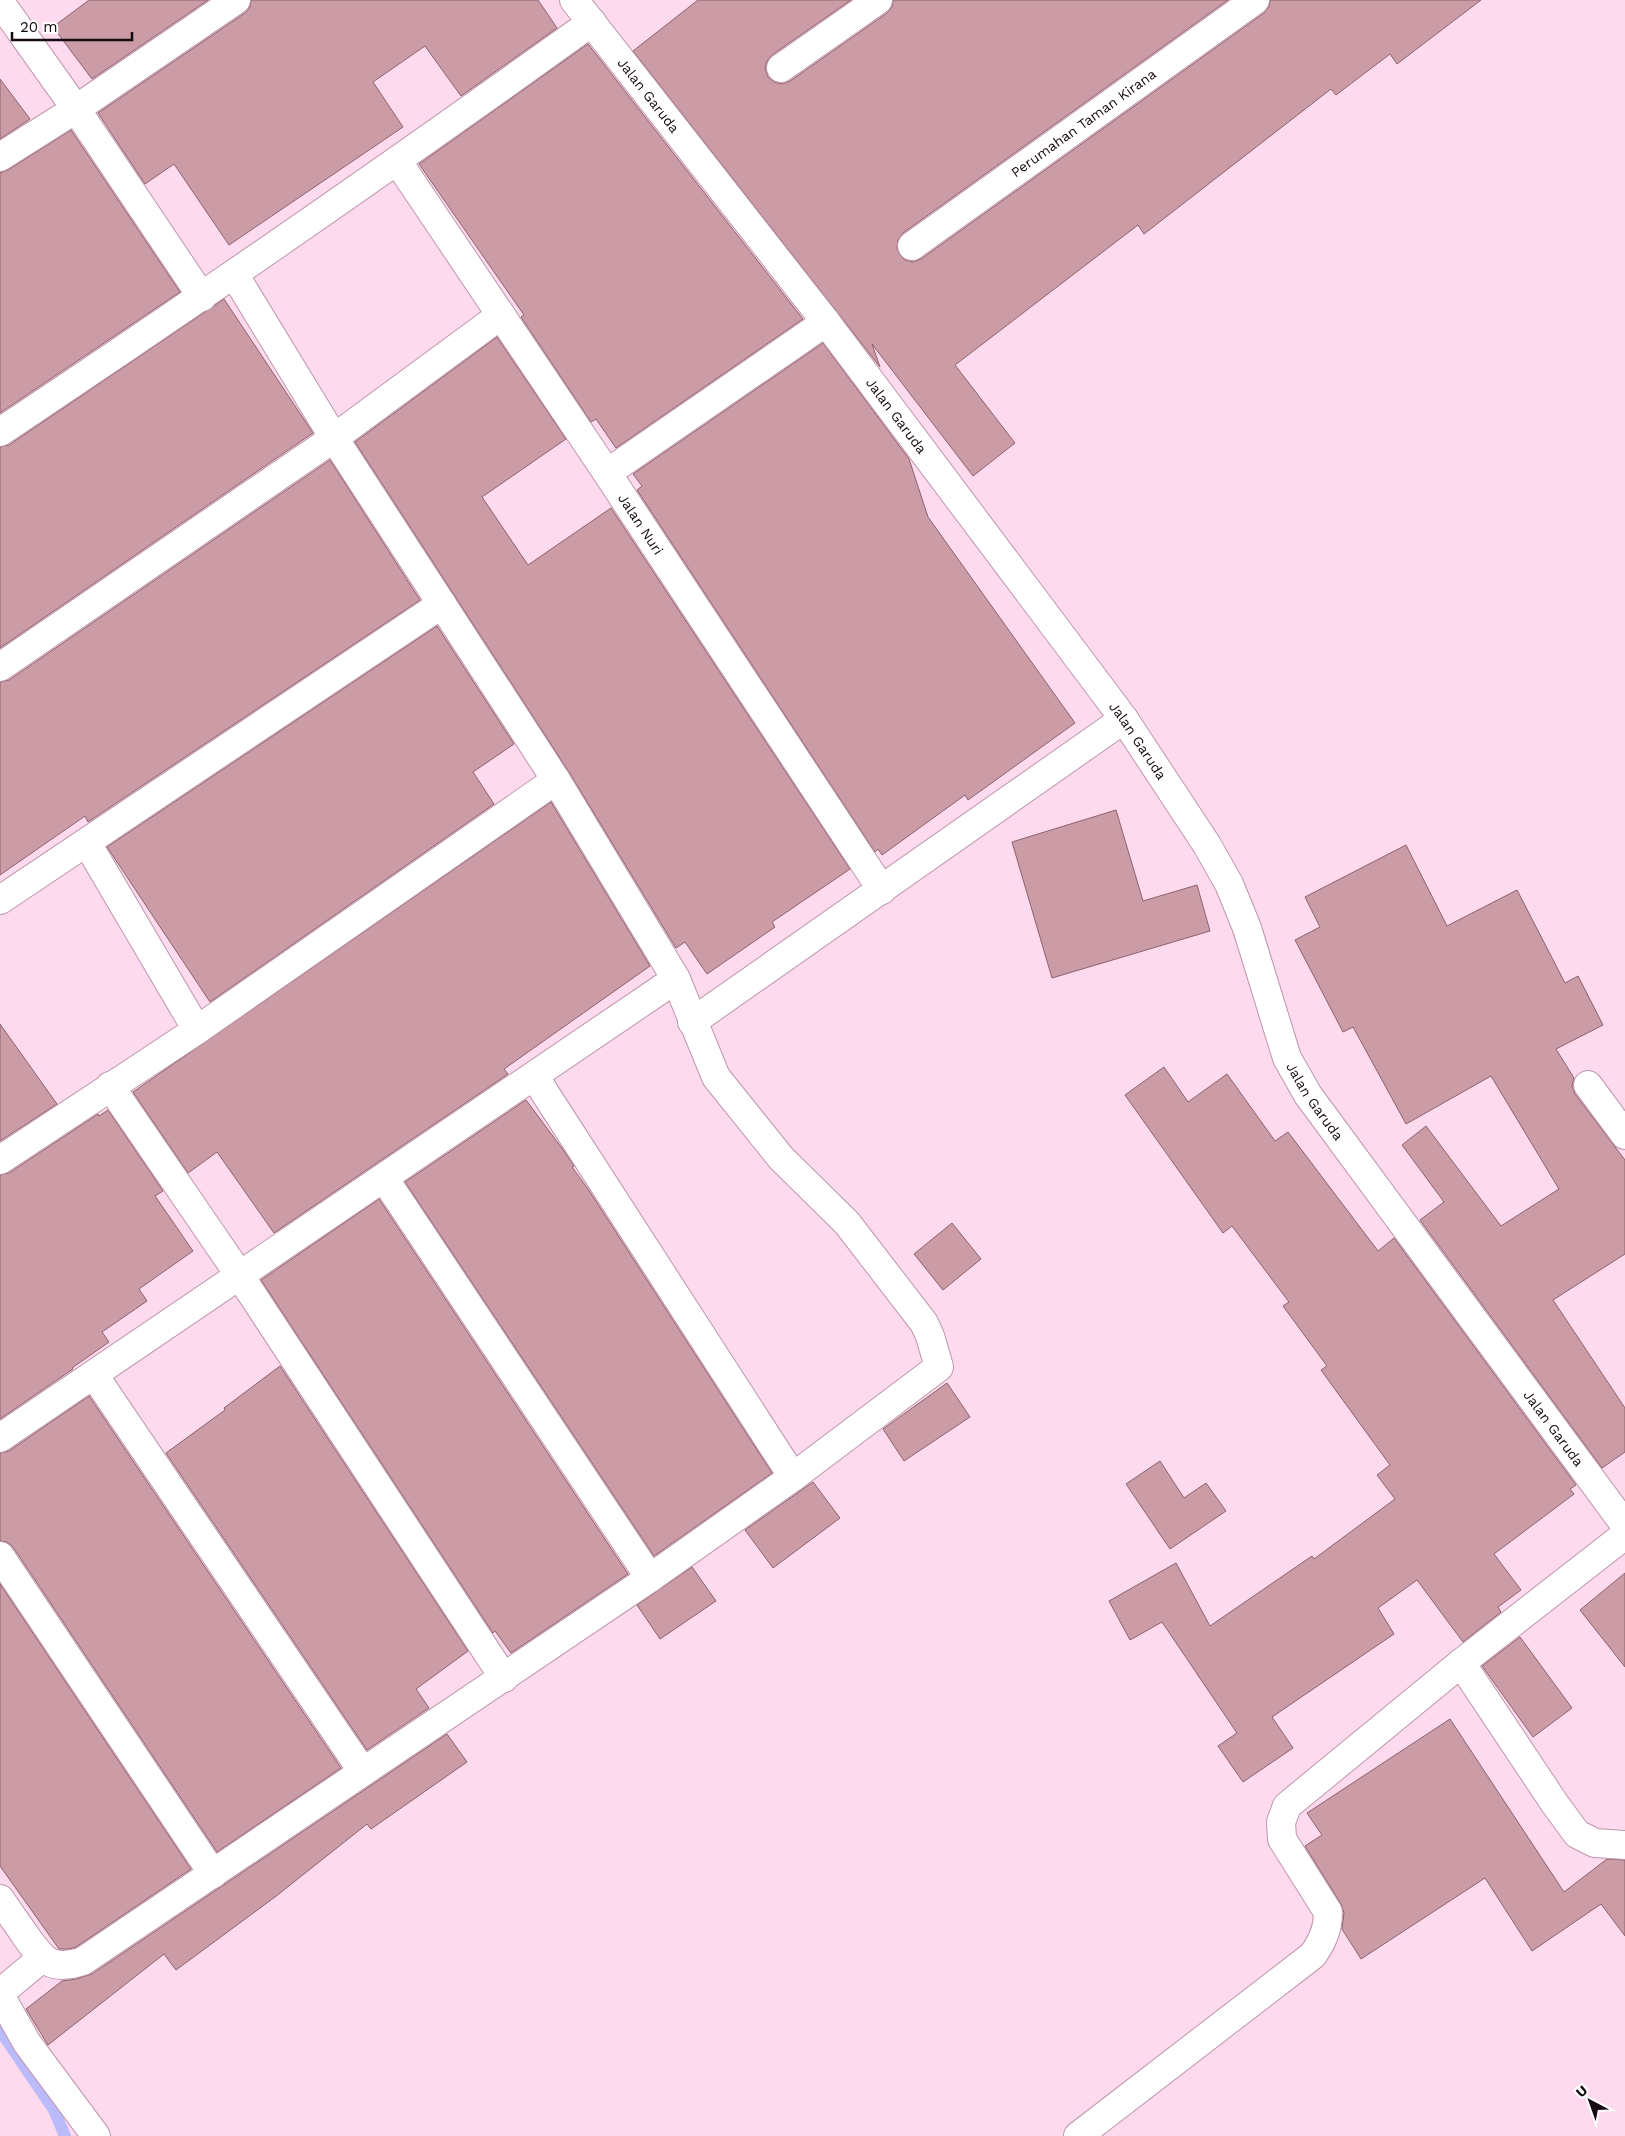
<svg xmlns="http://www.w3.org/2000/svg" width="1625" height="2136" viewBox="0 0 1625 2136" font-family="'Work Sans',sans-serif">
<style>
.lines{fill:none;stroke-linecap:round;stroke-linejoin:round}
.stream{stroke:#bbbbfb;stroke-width:12}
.building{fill:#cb9ca6;stroke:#8d616b}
.minor-casing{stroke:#bf96ad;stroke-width:30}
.minor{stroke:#fff;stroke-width:28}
.labels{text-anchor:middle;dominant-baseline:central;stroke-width:4.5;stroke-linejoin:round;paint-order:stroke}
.street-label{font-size:14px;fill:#170911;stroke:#fff}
</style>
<rect width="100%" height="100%" fill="#fddaed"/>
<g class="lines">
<!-- stream -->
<polyline class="stream" points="0,2030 54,2110 65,2136"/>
</g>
<!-- building -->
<g class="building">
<polygon points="89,0 208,0 92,79 53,27"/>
<polygon points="251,0 538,0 557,28 461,96 425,46 373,82 403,127 229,245 174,164 145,184 98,113 245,13 250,7"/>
<polygon points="698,0 851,0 772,55 767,61 765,69 768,77 774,82 782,84 790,81 887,13 892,7 893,0 1228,0 903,233 898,240 897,248 900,255 905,260 913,262 921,259 1264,13 1269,7 1270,0 1481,0 1397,64 1390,54 1336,95 1331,89 1144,234 1138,225 955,365 1015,443 973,476 872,344 880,367 633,51"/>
<polygon points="588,44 803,319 616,448 596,419 591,422 521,317 524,315 419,164"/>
<polygon points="0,79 30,119 0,139"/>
<polygon points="71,130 180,292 0,413 0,173 8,170"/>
<polygon points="224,299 313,433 0,648 0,447 9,445"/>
<polygon points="497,337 566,439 482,497 528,565 611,508 850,869 772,922 775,927 707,974 685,942 676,948 569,772 355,442"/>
<polygon points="823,343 909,459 928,517 1075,723 968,800 965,795 882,855 878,849 875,852 637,490 642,486 633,474"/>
<polygon points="330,460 420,600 88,822 85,816 0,875 0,682 9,680"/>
<polygon points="437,626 514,744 473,772 494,804 210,1002 107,847"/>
<polygon points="551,802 650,966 504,1069 508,1074 274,1233 217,1152 188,1173 133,1092"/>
<polygon points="1116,810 1143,901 1197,885 1210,931 1052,978 1012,842"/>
<polygon points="1406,845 1447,926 1517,890 1565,983 1578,976 1603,1025 1556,1049 1574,1078 1572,1086 1575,1094 1625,1160 1625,1254 1553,1300 1625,1408 1625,1452 1602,1468 1420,1220 1444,1202 1402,1145 1426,1126 1501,1226 1559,1189 1491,1076 1406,1124 1353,1027 1343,1032 1295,940 1320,927 1305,897"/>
<polygon points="0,1024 57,1104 0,1141"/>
<polygon points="1164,1067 1188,1102 1227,1074 1275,1141 1288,1132 1378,1251 1394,1238 1576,1485 1570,1489 1574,1494 1494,1554 1521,1590 1498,1607 1501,1612 1463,1642 1417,1580 1378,1608 1394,1634 1272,1717 1293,1748 1243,1782 1218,1746 1237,1733 1162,1622 1130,1640 1109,1601 1176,1563 1210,1626 1312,1556 1314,1559 1395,1499 1377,1475 1390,1465 1321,1370 1327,1366 1283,1306 1289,1302 1232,1226 1223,1233 1125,1095"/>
<polygon points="526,1100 564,1151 574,1166 572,1167 588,1189 772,1473 654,1556 405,1182"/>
<polygon points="108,1110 163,1191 155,1196 193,1251 139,1289 147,1301 102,1332 109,1342 72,1368 73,1369 0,1419 0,1175 9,1173 98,1114 99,1116"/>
<polygon points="379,1199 628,1574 511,1653 495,1631 493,1633 261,1280"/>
<polygon points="952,1223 981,1259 943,1290 914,1254"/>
<polygon points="280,1366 468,1651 416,1689 429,1708 367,1750 166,1453 225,1410 224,1408"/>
<polygon points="947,1383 970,1417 904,1461 883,1429"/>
<polygon points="89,1396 341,1768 217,1852 13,1547 7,1542 0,1541 0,1453 9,1451"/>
<polygon points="1160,1461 1184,1498 1206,1483 1226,1511 1170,1549 1126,1484"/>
<polygon points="813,1482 840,1518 773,1568 745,1530"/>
<polygon points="692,1567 716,1601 660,1639 637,1605"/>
<polygon points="1625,1573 1625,1667 1580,1610"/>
<polygon points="0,1584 191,1869 76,1947 69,1949 59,1949 0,1866"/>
<polygon points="1520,1637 1572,1708 1533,1737 1482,1666"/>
<polygon points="1450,1719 1564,1892 1607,1859 1625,1860 1625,1936 1601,1904 1532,1951 1485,1878 1361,1959 1342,1929 1344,1913 1341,1904 1305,1846 1322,1835 1307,1813"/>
<polygon points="447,1734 467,1762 371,1829 367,1824 275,1897 176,1970 164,1954 48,2045 26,2009 62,1981 76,1979 92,1974"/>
</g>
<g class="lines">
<!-- minor casing -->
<g class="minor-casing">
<g id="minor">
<path id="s1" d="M574 0 826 322 1124 719 1207 845 1229 884 1247 928 1287 1058 1308 1095 1625 1525"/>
<polyline points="0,2 76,109 202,297"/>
<polyline points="781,68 878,0"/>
<polyline points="0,157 76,109 236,0"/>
<path id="s2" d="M398 162 607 473 882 890"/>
<path id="s3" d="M912 246 1255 0"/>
<path d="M0 432C200 299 397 162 592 22"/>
<polyline points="607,473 826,322"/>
<polyline points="0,667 334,438 501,315"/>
<polyline points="87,843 197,1030"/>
<polyline points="0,900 442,604"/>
<polyline points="692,1022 1124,719"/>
<polyline points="534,1076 793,1477"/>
<polyline points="1588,1085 1625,1135"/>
<polyline points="110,1086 240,1276 504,1678"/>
<polyline points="0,1160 197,1030 556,780"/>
<polyline points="384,1178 650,1578"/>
<polyline points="94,1375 363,1772"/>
<polyline points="0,1438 676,979"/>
<polyline points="0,1556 213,1874"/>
<polyline points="1461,1663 1555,1804 1577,1834 1595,1843 1625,1845"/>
<path d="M0 1899C8 1911 17 1923 25 1935 43 1960 50 1972 83 1961L650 1578 793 1477 939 1367 930 1336 924 1323 847 1223 781 1158 716 1077 676 979 556 780 334 438 234 274"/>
<polyline points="0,1993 42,1958"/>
<polyline points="0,1995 27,2043 96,2136"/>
<path d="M1078 2136 1313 1955C1323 1940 1328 1929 1328 1912L1282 1839 1281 1822 1287 1806 1461 1663 1625 1535"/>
</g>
</g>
<!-- minor -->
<use href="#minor" class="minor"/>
</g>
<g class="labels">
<!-- street labels -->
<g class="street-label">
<text stroke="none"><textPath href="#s1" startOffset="121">Jalan Garuda</textPath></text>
<text stroke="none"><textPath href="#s3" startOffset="211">Perumahan Taman Kirana</textPath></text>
<text stroke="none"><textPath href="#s1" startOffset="526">Jalan Garuda</textPath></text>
<text stroke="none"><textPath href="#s2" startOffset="436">Jalan Nuri</textPath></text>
<text stroke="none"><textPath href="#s1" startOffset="931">Jalan Garuda</textPath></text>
<text stroke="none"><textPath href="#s1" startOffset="1336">Jalan Garuda</textPath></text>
<text stroke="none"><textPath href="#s1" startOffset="1741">Jalan Garuda</textPath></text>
</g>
</g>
<!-- north arrow -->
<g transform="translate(1590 2101) rotate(319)" stroke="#ffffff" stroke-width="4" paint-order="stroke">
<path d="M0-4L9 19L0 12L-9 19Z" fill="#170911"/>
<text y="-8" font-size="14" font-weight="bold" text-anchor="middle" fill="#170911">U</text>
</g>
<!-- scale -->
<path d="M12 32v8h120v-8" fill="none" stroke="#170911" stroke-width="2.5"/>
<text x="20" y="32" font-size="15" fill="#170911" stroke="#ffffff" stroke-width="4" paint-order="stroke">20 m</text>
</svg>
